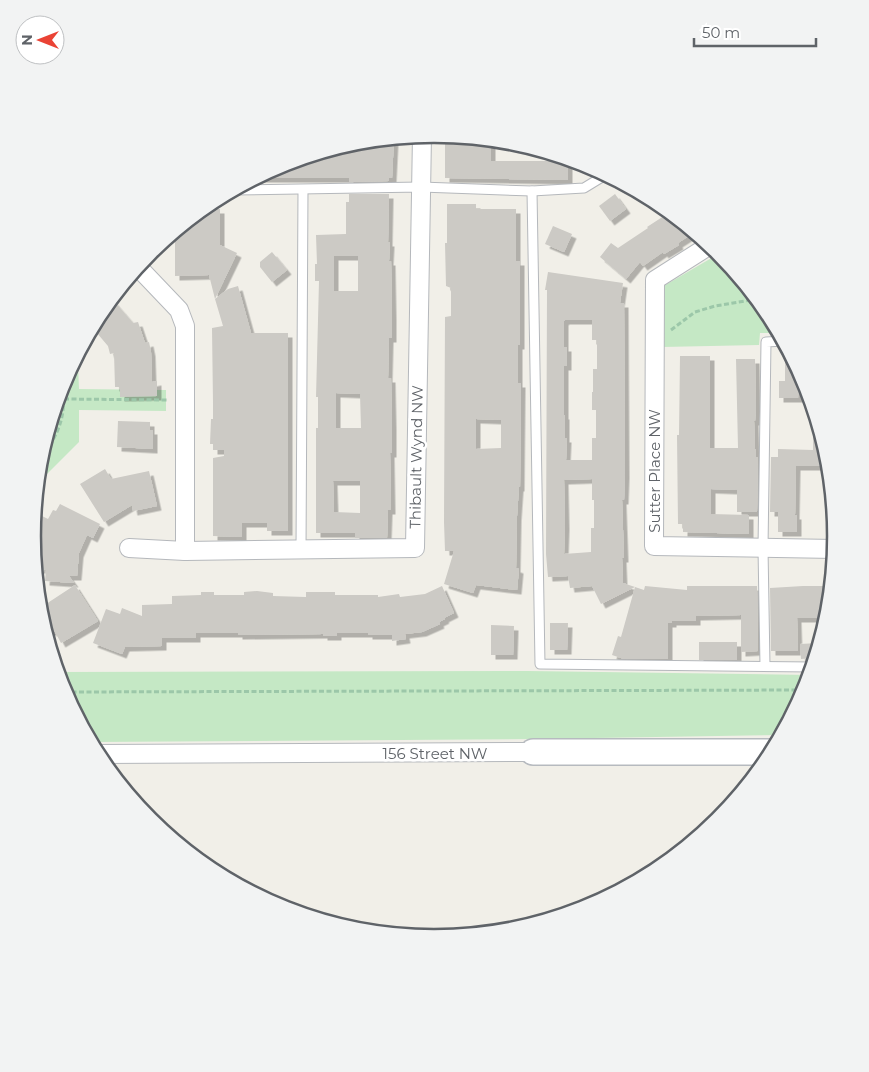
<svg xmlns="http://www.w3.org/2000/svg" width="869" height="1072" viewBox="0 0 869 1072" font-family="Montserrat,sans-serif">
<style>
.green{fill:#c5e8c5}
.building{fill:#cccac5;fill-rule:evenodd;filter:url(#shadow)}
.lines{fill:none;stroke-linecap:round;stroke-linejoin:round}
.lane-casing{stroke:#b5b8bc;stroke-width:11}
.street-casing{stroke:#b5b8bc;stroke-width:20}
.secondary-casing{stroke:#b6babf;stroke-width:28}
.path{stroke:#9cc7a9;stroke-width:3;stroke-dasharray:5 2.5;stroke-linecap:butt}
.lane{stroke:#fff;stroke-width:9}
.street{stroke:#fff;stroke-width:18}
.secondary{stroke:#fff;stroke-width:25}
.labels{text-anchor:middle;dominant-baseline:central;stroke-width:5;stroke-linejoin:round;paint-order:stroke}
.street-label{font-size:15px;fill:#5f6368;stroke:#fff}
.rim{fill:none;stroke:#5f6368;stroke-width:2.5}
</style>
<defs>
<filter id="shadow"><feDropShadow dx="4.5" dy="4.5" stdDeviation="0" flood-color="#0004"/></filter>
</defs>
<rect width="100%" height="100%" fill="#f1efe8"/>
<!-- green -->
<g class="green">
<polygon points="720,253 769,313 780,333 760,333 759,345 662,347 662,287"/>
<path d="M75 361 78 365 79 389 166 390V411L79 410V442L38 483C42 442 55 398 75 361Z"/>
<polygon points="528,671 810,675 806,690 782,735 532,739 91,742 63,690 58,672"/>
</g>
<!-- building -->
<g class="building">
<polygon points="445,135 491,140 491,161 568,161 568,180 445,178"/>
<polygon points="394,138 392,178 389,178 389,181 349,182 349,178 256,178 281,164 302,158 319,158 319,153 356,142"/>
<path d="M349 194H389L388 242H390L389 261H391L392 315V338H389L388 378H391L392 425V453H390L391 510H388L387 538H355V533H316V428H318V397H316L319 281H315V264H317L316 235 346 234V202H349ZM334 256H358V291H334ZM336 393 360 394 361 428H336ZM333 481H360V513L334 512Z"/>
<polygon points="615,194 626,209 610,221 599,206"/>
<path d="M447 204H476V209H516V261H520V345H518V383H521L520 487H519L517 516 516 568 519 569 517 590 476 585 473 593 444 584 454 551H445L444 522 445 317 451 316V288L446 286 445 243H447ZM476 419 501 420V448L476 449Z"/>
<polygon points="203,209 220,209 220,245 237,253 215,299 209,275 175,276 175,231"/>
<polygon points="670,212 695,232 678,243 679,245 664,254 663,252 643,266 640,262 626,279 600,257 611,243 618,248 648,228 647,227"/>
<polygon points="553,226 572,234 564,252 545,244"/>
<polygon points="272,252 287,270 272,282 260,267 260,262"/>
<path d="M548 272 623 283 620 303H624L625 474 624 500H622L624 558H622L623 583 635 587 601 604 592 586 570 588 568 576 548 577 546 554 547 290H545ZM565 320H592V340H597V369H593V392H592V410H596V438H592V460H566L567 438H565V415H564V366H567V347H564V321ZM592 479V500H594V528H591V552L564 554 565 525 564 480Z"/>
<polygon points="238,286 251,333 288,333 288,531 267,531 267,523 242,523 242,537 213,536 213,458 224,456 224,450 213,450 213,444 210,444 211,419 213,419 213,404 212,328 223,326 215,299 228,289"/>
<polygon points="112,299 133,323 138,322 145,343 149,342 151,352 152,382 157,381 157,396 120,397 120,387 115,387 114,353 110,354 108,346 92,327 100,312"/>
<polygon points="787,346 803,377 799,377 798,398 779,398 779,381 785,381 785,347"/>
<polygon points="680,356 710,356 710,448 738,448 736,359 755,359 756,408 755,421 754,421 755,449 756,449 756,457 758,457 757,512 737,512 737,490 711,489 711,514 749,515 749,534 683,532 683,524 678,524 677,435 679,435"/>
<polygon points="816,416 829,458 830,466 796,466 795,515 797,515 797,532 778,532 778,512 770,512 771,457 778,457 778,449 813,450 813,417"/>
<polygon points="118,421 150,422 150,430 153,430 153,449 117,447"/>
<polygon points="105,469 111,479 149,471 157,506 133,511 132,505 104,522 80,484"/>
<polygon points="60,504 100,524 93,538 87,535 79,553 77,576 69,576 74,583 45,581 46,570 39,569 42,539 33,535 33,530 40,515 48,519 53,510 56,511"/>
<polygon points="75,585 98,621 61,643 55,632 45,630 39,605 43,606"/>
<polygon points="442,586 454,613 444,618 445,619 439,622 440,624 422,632 405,634 406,639 392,641 392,635 368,635 368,633 337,633 337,636 323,636 323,634 238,635 238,633 196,633 196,638 162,638 162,646 125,647 122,654 93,643 106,609 120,614 122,608 142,616 142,605 172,604 172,596 201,595 201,592 214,592 214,595 244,595 244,592 257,591 273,593 273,596 306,597 306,592 335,592 335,595 378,595 378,597 399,594 400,597 425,594"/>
<polygon points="645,586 687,590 687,586 757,586 758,651 741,652 741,615 696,616 696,621 672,621 672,623 668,623 668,659 624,659 612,655 618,636 621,637 635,587 644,590"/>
<polygon points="803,586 832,586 828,618 797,618 798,651 771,651 770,588"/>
<polygon points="550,623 568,623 567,650 550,650"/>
<polygon points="491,625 514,626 513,655 491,655"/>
<rect x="699" y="642" width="38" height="18"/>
<polygon points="818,643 815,658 801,659 800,644"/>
</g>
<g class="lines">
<!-- lane casing -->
<g class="lane-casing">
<g id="lane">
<polyline points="233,190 421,187 532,191 584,188 607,174"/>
<polyline points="532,191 540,664 813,667"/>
<polyline points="301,550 303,190"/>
<polyline points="765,666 763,548 766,342 784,341"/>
</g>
</g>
<!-- street casing -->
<g class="street-casing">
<g id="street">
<polyline points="710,245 655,280 654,546 835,549"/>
<polyline points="138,267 179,310 185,326 185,551 415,548 422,135"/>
<polyline points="129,548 185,551"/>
<polyline points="98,754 533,752"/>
</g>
</g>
<!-- secondary casing -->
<g class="secondary-casing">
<polyline id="secondary" points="533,752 773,752"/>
</g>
<!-- path -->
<g class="path">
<polyline points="671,330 695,312 715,306 757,299"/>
<polyline points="64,399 169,400"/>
<path d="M40 457C59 436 67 414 62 386"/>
<polyline points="64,692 806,690"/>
</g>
<!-- lane -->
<use href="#lane" class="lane"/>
<!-- street -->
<use href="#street" class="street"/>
<!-- secondary -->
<use href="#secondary" class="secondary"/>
</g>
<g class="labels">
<!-- street labels -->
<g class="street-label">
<text transform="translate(416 457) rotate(-89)">Thibault Wynd NW</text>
<text transform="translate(654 471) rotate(-90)">Sutter Place NW</text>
<text x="435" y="753">156 Street NW</text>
</g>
</g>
<!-- crop -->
<path d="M0 0H869V1072H0ZM41 536a393 393 0 1 1 786 0a393 393 0 1 1-786 0Z" fill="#f2f3f3" fill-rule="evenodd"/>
<path class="rim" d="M41 536a393 393 0 1 1 786 0a393 393 0 1 1-786 0Z"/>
<!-- north arrow -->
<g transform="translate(40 40) rotate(270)"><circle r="24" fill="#ffffff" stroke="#bfc1c3"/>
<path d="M0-4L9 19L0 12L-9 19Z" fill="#ea4335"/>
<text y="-8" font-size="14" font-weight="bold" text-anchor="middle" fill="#5f6368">N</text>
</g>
<!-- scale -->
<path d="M694 38v8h122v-8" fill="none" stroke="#5f6368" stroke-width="2.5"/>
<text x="702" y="38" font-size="15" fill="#5f6368" stroke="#ffffff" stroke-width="4" paint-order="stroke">50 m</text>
</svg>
